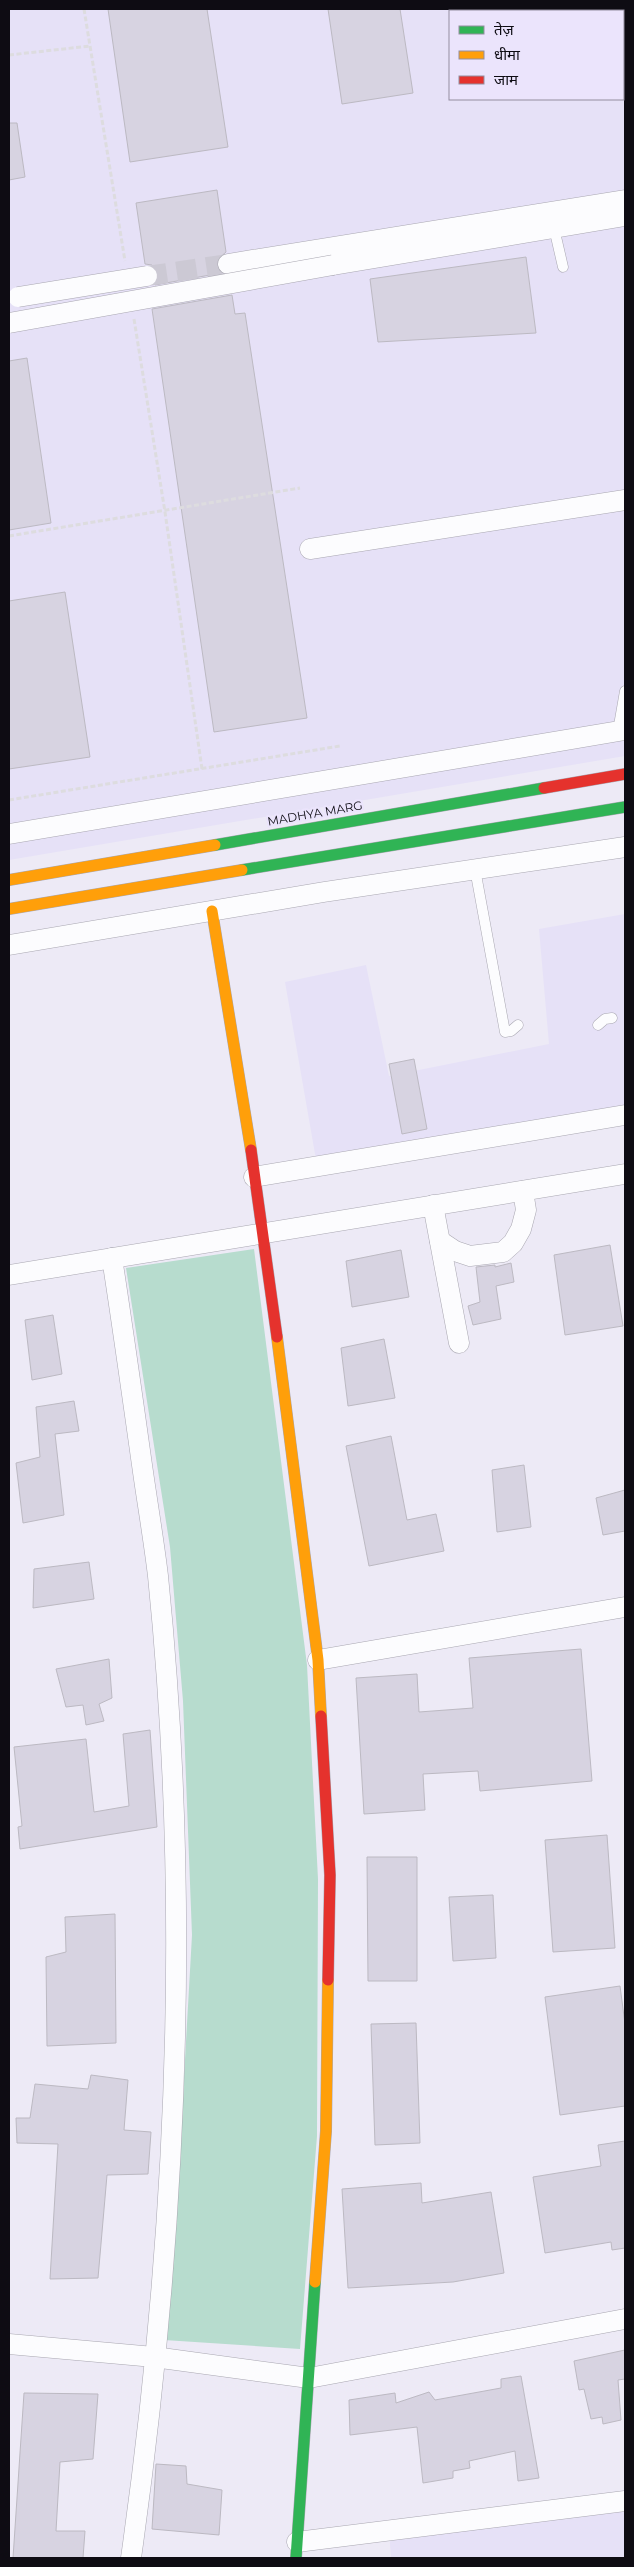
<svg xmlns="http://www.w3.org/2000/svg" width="634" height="2567" viewBox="0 0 634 2567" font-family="Montserrat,'Noto Sans Devanagari',sans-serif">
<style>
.built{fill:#e6e1f7;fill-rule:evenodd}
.green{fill:#b7dcce}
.building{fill:#d7d3e1;stroke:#bcb9c2}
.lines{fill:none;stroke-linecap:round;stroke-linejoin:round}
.street-tunnel{stroke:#ccc9d4;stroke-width:20;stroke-dasharray:20 10;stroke-linecap:butt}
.lane-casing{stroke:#a9a7b1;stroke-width:11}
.street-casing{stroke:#a9a7b1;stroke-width:21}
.fast-casing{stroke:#a9a7b1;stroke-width:12}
.slow-casing{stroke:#a9a7b1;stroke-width:12}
.jam-casing{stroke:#a9a7b1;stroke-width:12}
.path{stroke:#dddcdf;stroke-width:3;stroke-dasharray:5 2.5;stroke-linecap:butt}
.lane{stroke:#fcfcfe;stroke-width:10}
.street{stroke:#fcfcfe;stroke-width:20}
.fast{stroke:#30b455;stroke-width:11}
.slow{stroke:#ff9f0a;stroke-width:11}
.jam{stroke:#e5322d;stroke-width:11}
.street-bridge-casing{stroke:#a9a7b1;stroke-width:21;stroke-linecap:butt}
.street-bridge{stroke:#fcfcfe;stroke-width:20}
.labels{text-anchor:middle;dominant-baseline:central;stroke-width:4.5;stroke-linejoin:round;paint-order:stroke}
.street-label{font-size:12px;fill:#0e0c13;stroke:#ebe4fc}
</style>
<rect width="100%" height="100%" fill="#edeaf6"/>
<!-- built -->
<g class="built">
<path d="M9 9H625V756L9 860ZM450 11H623V99H450Z"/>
<polygon points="625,914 625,1110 318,1171 285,982 366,965 389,1076 549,1044 539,929"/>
<polygon points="625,2495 625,2558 391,2558 389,2530"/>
</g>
<!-- green -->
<polygon class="green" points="254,1249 307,1665 318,1879 317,2136 300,2349 164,2340 178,2184 192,1935 183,1701 170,1547 126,1268"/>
<!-- building -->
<g class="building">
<polygon points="108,9 207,9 228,147 130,162"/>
<polygon points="328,9 400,9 413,93 342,104"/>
<polygon points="9,123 17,123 25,177 9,180"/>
<polygon points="217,190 226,252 217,260 216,266 221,273 155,285 159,274 152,265 145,264 136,203"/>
<polygon points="526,257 536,333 378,342 370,279"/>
<polygon points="232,295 235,314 245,313 307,718 214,732 152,309"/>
<polygon points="27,358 51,523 9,530 9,361"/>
<polygon points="65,592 90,757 9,769 9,601"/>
<polygon points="414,1059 427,1129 402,1134 389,1064"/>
<polygon points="610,1245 623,1326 565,1335 554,1255"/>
<polygon points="401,1250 409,1297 352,1307 346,1261"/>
<polygon points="511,1263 514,1282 496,1286 501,1319 473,1325 468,1306 480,1302 476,1267 495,1265 495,1267"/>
<polygon points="53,1315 62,1374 32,1380 25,1320"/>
<polygon points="384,1339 395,1398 348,1406 341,1348"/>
<polygon points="74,1401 79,1431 55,1434 64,1515 23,1523 16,1463 40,1457 36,1407"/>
<polygon points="391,1436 407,1520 436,1514 444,1551 369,1566 346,1446"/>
<polygon points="524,1465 531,1527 497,1532 492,1470"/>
<polygon points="625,1490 625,1531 603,1535 596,1498"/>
<polygon points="89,1562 94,1599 33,1608 34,1569"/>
<polygon points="581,1649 592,1781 480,1791 478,1771 423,1774 425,1810 364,1814 356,1678 417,1674 419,1712 473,1708 469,1658"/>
<polygon points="109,1659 112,1698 99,1704 104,1721 86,1725 83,1705 66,1707 56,1669"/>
<polygon points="150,1730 157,1827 20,1849 18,1827 22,1826 14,1747 86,1739 94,1812 129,1806 123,1734"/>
<polygon points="607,1835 615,1948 553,1952 545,1840"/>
<polygon points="367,1857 417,1857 417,1981 368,1981"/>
<polygon points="493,1895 496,1958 453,1961 449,1897"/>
<polygon points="115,1914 116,2043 47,2046 46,1957 66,1952 65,1917"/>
<polygon points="620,1986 625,2024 625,2106 560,2115 545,1997"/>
<polygon points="416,2023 420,2143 375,2145 371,2024"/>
<polygon points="91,2075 128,2080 124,2130 151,2132 148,2174 107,2175 98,2278 50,2279 58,2144 17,2143 16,2118 30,2118 35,2084 88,2089"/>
<polygon points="625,2141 625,2248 612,2250 611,2242 545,2253 533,2177 601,2166 598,2145"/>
<polygon points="421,2183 422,2203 491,2192 504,2273 453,2282 348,2288 342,2189"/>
<polygon points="625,2350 625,2379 618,2380 621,2420 603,2424 602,2417 591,2419 584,2389 579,2390 574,2361"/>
<polygon points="521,2376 539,2478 518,2481 515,2451 469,2461 470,2468 453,2471 453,2478 423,2483 417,2427 350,2435 349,2400 395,2393 396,2403 429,2392 435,2400 501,2388 501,2379"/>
<polygon points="24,2393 98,2394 93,2459 60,2462 56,2531 85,2531 83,2558 13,2558"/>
<polygon points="156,2464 186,2466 187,2484 222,2490 219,2535 152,2529"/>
</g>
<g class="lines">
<!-- street-tunnel -->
<polyline class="street-tunnel" points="147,276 228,264"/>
<!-- lane casing -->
<g class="lane-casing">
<g id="lane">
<polyline points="554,228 563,267"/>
<polyline points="618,731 625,691"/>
<polyline points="475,869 505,1032 511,1031 518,1025"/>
<polyline points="598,1025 605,1019 612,1018"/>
</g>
</g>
<!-- street casing -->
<g class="street-casing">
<g id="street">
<polyline points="228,264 625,200"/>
<polyline points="333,265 625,216"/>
<polyline points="310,549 625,500"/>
<polyline points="9,834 625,730"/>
<polyline points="9,945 324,892 625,847"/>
<polyline points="254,1177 625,1115"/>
<polyline points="433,1205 459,1343"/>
<polyline points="440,1241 455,1251 470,1256 503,1252 513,1243 521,1229 526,1210 523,1191"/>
<path d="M112 1258C123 1329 133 1401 143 1472 148 1507 154 1542 158 1576 191 1902 177 2234 131 2558"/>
<polyline points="9,1275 625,1174"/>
<polyline points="318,1660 625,1607"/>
<polyline points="9,2344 154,2357 309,2378 625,2319"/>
<polyline points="297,2542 625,2501"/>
</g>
</g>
<!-- fast casing -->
<g class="fast-casing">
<g id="fast">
<polyline points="215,845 544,788"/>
<polyline points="242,870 625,807"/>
<polyline points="296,2558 315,2282"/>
</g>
</g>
<!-- slow casing -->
<g class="slow-casing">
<g id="slow">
<polyline points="9,880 215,845"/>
<polyline points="9,909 242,870"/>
<polyline points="212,911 251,1150"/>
<polyline points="277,1337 318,1660 321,1716"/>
<polyline points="315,2282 326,2131 328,1980"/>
</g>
</g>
<!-- jam casing -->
<g class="jam-casing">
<g id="jam">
<polyline points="544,788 625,774"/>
<polyline points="251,1150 277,1337"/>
<polyline points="321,1716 330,1875 328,1980"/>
</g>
</g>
<!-- path -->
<g class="path">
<polyline points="84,9 125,261"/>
<polyline points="9,55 90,46"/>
<polyline points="134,319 165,512 202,769"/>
<polyline points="9,536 300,488"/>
<polyline points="9,800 340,746"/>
</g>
<!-- lane -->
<use href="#lane" class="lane"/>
<!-- street -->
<use href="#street" class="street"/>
<!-- fast -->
<use href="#fast" class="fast"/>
<!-- slow -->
<use href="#slow" class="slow"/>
<!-- jam -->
<use href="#jam" class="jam"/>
<!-- street-bridge casing -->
<g class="street-bridge-casing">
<g id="street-bridge">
<polyline points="18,297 147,276"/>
<polyline points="9,323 333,265"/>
</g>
</g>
<!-- street-bridge -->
<use href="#street-bridge" class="street-bridge"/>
</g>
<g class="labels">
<!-- street labels -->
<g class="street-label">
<text transform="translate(315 813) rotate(-10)">MADHYA MARG</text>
</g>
</g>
<!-- border -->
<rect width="634" height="2567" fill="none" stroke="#0e0c13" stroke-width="20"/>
<!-- legend -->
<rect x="449" y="10" width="175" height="90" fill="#ebe4fc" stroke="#938e9f"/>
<rect x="459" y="26" width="25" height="8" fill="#30b455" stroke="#938e9f"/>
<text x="494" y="35" font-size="15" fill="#0e0c13">तेज़</text>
<rect x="459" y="51" width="25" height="8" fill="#ff9f0a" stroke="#938e9f"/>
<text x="494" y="60" font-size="15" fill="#0e0c13">धीमा</text>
<rect x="459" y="76" width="25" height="8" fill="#e5322d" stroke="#938e9f"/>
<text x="494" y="85" font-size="15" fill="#0e0c13">जाम</text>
</svg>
